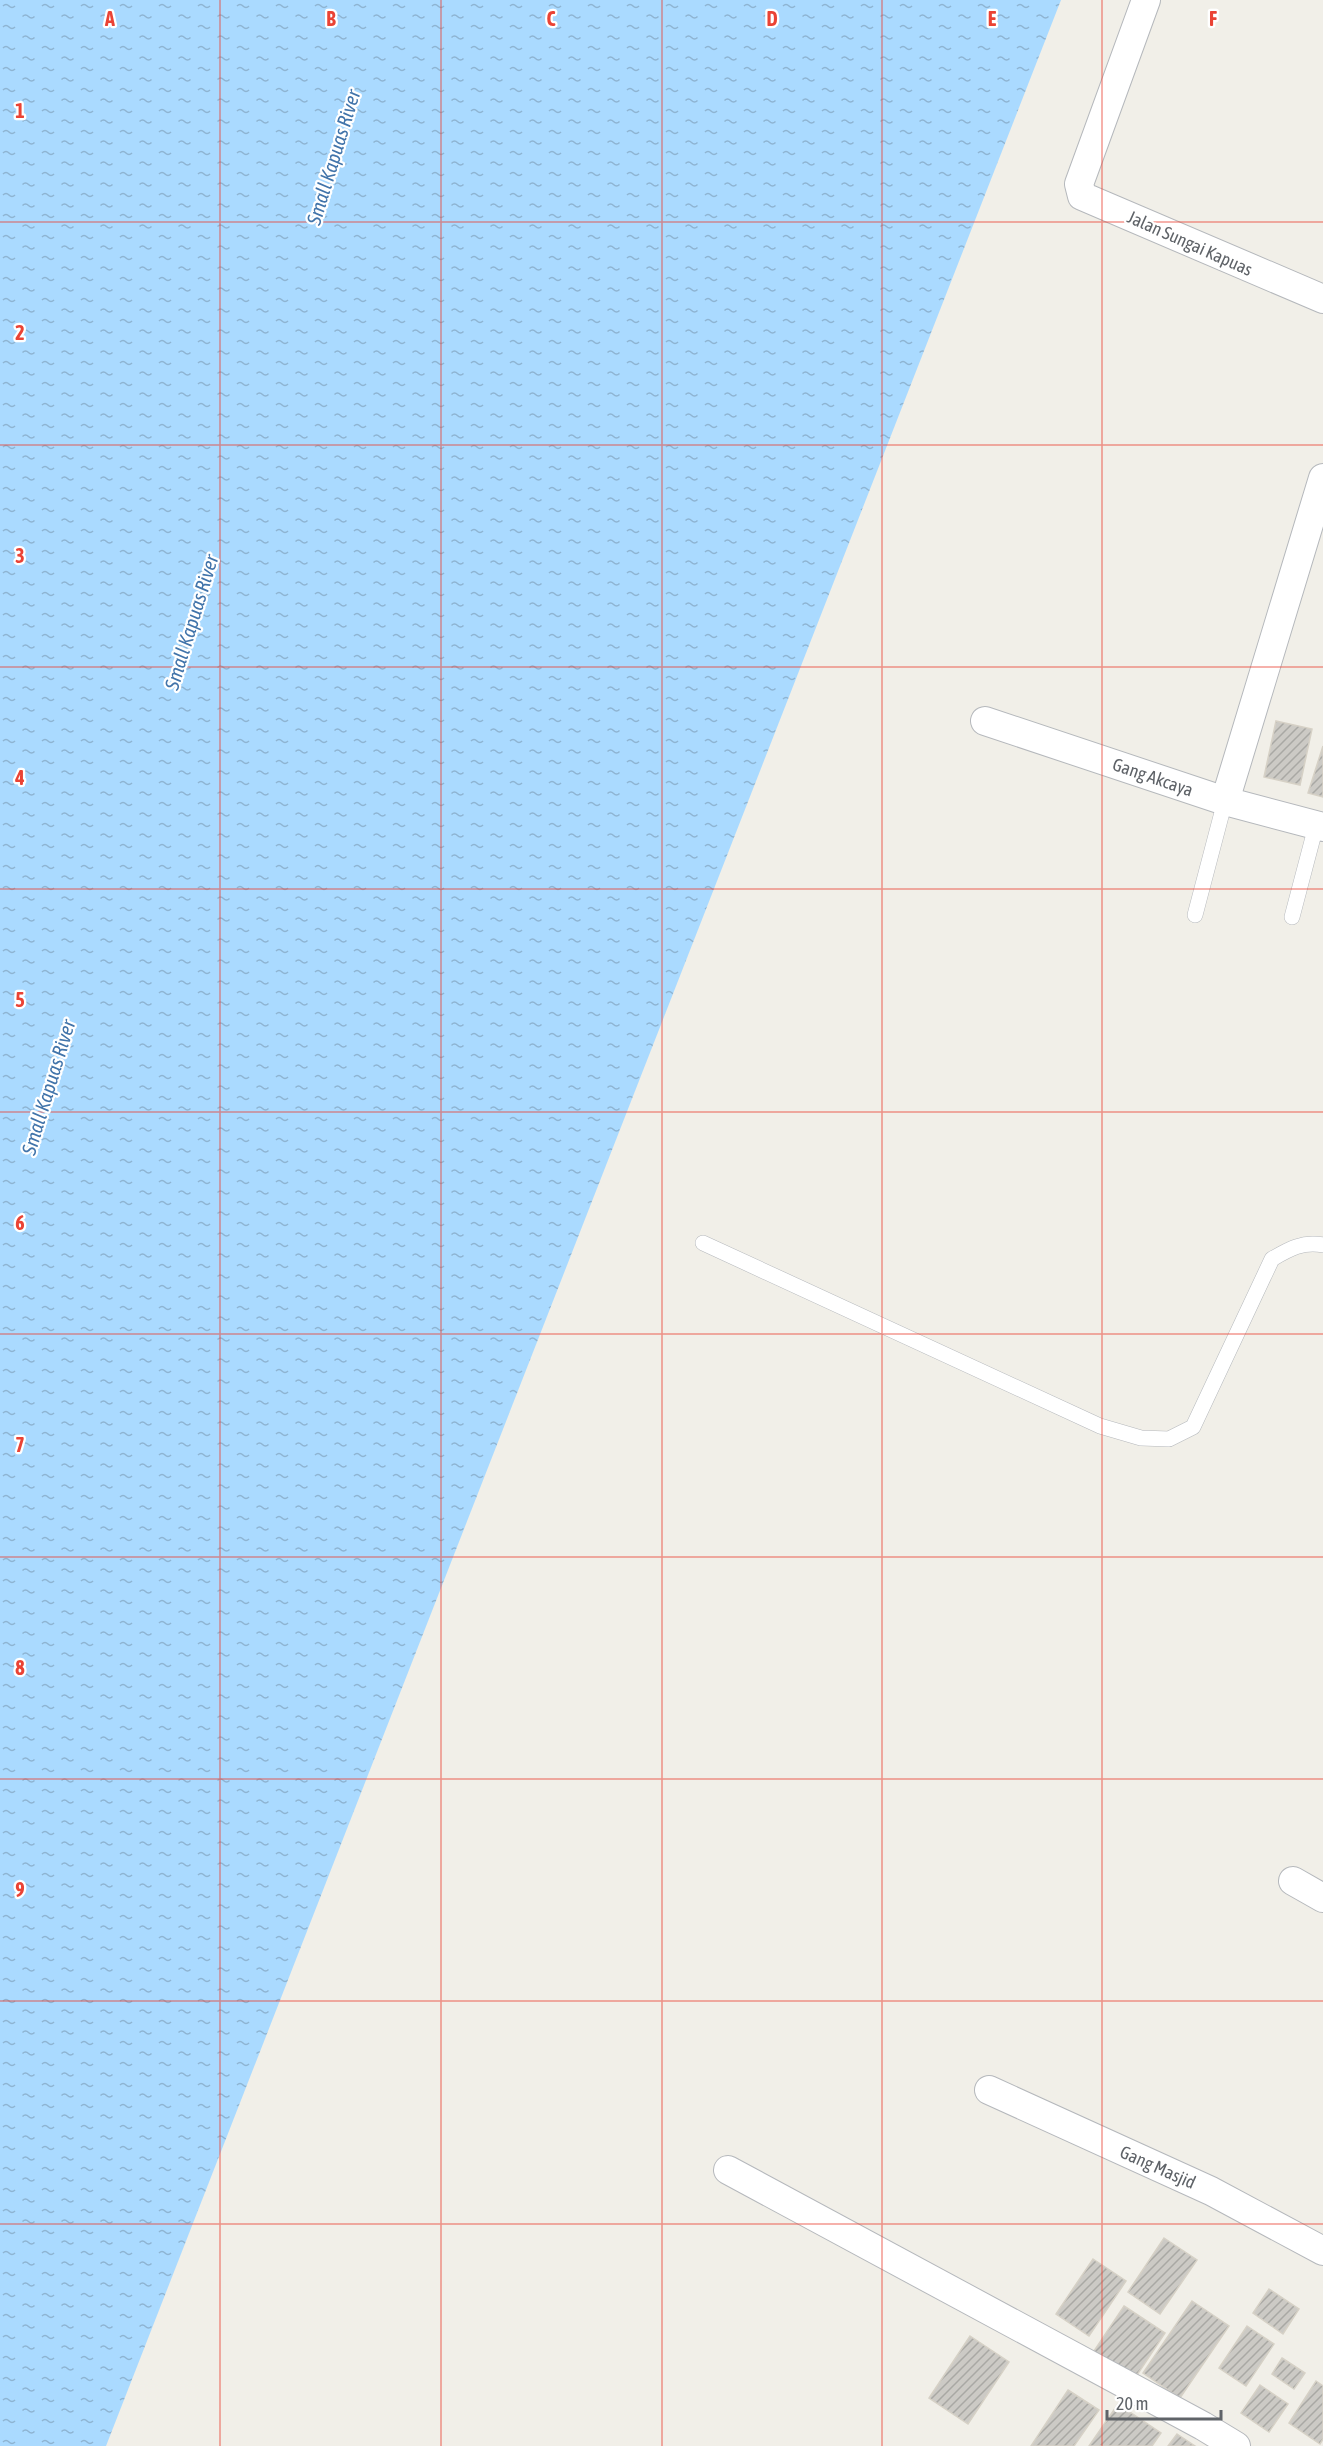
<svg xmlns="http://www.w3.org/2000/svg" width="1323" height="2446" viewBox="0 0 1323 2446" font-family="'Asap Condensed',sans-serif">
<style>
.water{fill:url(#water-ripples)}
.building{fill:url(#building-hatch);stroke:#d6d1c6;stroke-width:1.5}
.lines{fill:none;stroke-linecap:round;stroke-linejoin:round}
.lane-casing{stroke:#b5b8bc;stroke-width:16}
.street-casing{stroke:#b5b8bc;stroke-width:30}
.lane{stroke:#fff;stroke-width:15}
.street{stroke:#fff;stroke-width:28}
.grid{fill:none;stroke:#ea4335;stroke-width:1.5;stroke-opacity:0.55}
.labels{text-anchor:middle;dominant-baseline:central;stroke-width:4.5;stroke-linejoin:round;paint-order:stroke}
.street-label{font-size:18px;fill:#5f6368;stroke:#fff}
.water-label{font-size:20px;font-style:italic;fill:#4174aa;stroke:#fff}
.grid-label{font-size:20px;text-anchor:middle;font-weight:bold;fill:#ea4335;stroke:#fff;stroke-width:4.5;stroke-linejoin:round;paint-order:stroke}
</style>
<defs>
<pattern id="water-ripples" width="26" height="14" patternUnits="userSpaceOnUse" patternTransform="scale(1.5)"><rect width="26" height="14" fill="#aadaff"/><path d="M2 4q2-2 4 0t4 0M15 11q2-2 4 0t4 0" fill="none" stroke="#8eb4d2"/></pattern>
<pattern id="building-hatch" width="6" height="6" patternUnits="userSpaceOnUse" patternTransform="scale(1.5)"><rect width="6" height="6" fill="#cccac5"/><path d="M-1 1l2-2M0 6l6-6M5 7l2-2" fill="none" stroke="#a9a8a4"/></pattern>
</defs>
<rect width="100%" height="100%" fill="#f1efe8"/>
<!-- water -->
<polygon class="water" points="0,0 1061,0 106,2446 0,2446"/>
<!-- building -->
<g class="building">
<polygon points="1276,721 1312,729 1300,785 1264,777"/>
<polygon points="1323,746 1323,797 1308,793"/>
<polygon points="1164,2238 1197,2260 1160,2314 1128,2292"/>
<polygon points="1093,2259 1126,2281 1089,2336 1056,2314"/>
<polygon points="1269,2289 1299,2309 1283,2334 1253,2313"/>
<polygon points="1192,2301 1229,2326 1180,2398 1143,2373"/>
<polygon points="1124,2306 1165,2333 1133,2381 1092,2354"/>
<polygon points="1247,2326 1274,2344 1246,2386 1219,2368"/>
<polygon points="970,2336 1009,2362 968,2424 929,2398"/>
<polygon points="1282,2358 1305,2373 1294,2389 1272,2374"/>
<polygon points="1316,2381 1323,2386 1323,2439 1320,2444 1289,2423"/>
<polygon points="1260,2385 1288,2404 1269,2432 1241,2413"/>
<polygon points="1068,2390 1099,2410 1074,2446 1031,2446"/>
<polygon points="1118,2404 1161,2433 1152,2446 1089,2446"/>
<polygon points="1177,2434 1195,2446 1168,2446"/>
</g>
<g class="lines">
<!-- lane casing -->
<g class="lane-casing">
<g id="lane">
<polyline points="1195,915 1225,801"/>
<polyline points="1292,917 1316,826"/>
<path d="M703 1243 1100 1426 1141 1438 1169 1439 1193 1427 1272 1259C1289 1249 1303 1241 1323 1245"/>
</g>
</g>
<!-- street casing -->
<g class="street-casing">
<g id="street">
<polyline points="1146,0 1079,184 1082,196 1323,299"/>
<polyline points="985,721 1225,801 1323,827"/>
<polyline points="1225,801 1323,478"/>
<polyline points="1293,1881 1323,1898"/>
<polyline points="989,2090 1211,2191 1323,2251"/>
<polyline points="728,2170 1203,2426 1236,2446"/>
</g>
</g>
<!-- lane -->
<use href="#lane" class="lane"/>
<!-- street -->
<use href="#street" class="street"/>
</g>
<!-- grid -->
<path class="grid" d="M220 0V2446M441 0V2446M662 0V2446M882 0V2446M1102 0V2446M0 222H1323M0 445H1323M0 667H1323M0 889H1323M0 1112H1323M0 1334H1323M0 1557H1323M0 1779H1323M0 2001H1323M0 2224H1323"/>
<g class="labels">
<!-- street labels -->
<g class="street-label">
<text transform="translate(1190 243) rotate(24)">Jalan Sungai Kapuas</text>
<text transform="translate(1153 777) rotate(19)">Gang Akcaya</text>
<text transform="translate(1158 2167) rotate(24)">Gang Masjid</text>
</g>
<!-- water labels -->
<g class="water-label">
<text transform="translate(333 157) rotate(-73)">Small Kapuas River</text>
<text transform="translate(191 622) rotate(-73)">Small Kapuas River</text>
<text transform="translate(48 1087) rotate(-73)">Small Kapuas River</text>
</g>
</g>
<g class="grid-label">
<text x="110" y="26">A</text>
<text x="331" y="26">B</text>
<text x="551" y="26">C</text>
<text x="772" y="26">D</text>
<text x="992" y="26">E</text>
<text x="1213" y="26">F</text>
<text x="20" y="118">1</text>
<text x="20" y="340">2</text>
<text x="20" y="563">3</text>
<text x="20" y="785">4</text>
<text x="20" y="1007">5</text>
<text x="20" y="1230">6</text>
<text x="20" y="1452">7</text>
<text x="20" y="1675">8</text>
<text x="20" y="1897">9</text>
</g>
<!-- scale -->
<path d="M1107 2410v9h114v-9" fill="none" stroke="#5f6368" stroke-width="3"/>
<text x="1116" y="2410" font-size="18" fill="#5f6368" stroke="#ffffff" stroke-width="4.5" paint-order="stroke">20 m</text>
</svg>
